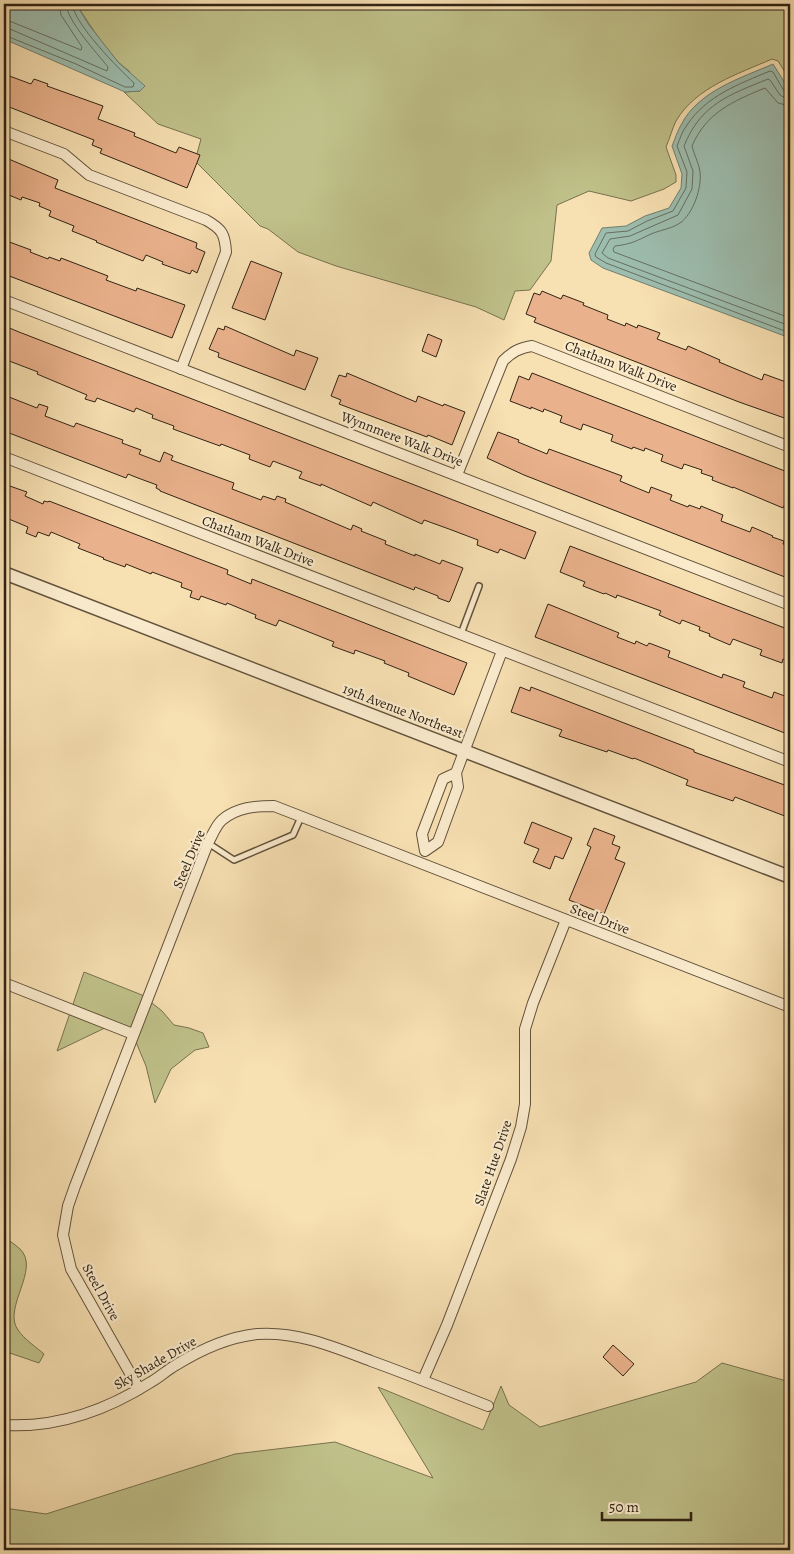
<svg xmlns="http://www.w3.org/2000/svg" width="794" height="1554" viewBox="0 0 794 1554" font-family="Alegreya,serif">
<style>
.green{fill:#c0c18a;stroke:#78724f}
.water{fill:#9dbdae;stroke:#717f70}
.lines{fill:none;stroke-linecap:round;stroke-linejoin:round}
.shore{stroke:#667061;stroke-width:1}
.building{fill:#eab28c;stroke:#302314}
.service-casing{stroke:#62523c;stroke-width:8}
.minor-casing{stroke:#62523c;stroke-width:12}
.tertiary-casing{stroke:#62523c;stroke-width:15}
.service{stroke:#faebcd;stroke-width:5}
.minor{stroke:#faebcd;stroke-width:10}
.tertiary{stroke:#faebcd;stroke-width:12}
.labels{text-anchor:middle;dominant-baseline:central;stroke-width:4.5;stroke-linejoin:round;paint-order:stroke}
.street-label{font-size:14px;fill:#302314;stroke:#faebcd}
</style>
<rect width="100%" height="100%" fill="#f7e0b2"/>
<filter id="stains"><feTurbulence type="fractalNoise" baseFrequency=".004" numOctaves="4"/><feColorMatrix values="0 0 0 0 .2 0 0 0 0 .09 0 0 0 0 .02 0 0 0 .5 -.17"/></filter>
<radialGradient id="worn" r=".72"><stop offset=".6" stop-color="#630" stop-opacity="0"/><stop offset="1" stop-color="#630" stop-opacity=".3"/></radialGradient>
<!-- green -->
<g class="green">
<path d="M76 4H790V80L778 61 772 59C738 74 696 87 676 121 672 129 670 138 666 147L676 175V182L664 189 631 201 589 191 557 205 551 261 530 290 515 291 504 320 476 307 336 266 298 252 268 229 260 226 195 161 201 139 158 124 124 92 140 91 129 71 118 62 100 40Z"/>
<polygon points="84,972 142,995 162,1011 174,1025 189,1028 203,1033 209,1047 195,1050 171,1069 155,1103 146,1066 133,1035 109,1026 57,1051"/>
<path d="M4 1237C9 1241 15 1244 20 1249 41 1269 2 1308 18 1330 24 1339 36 1347 44 1354L39 1363 4 1351Z"/>
<polygon points="722,1363 790,1382 790,1550 4,1550 4,1508 46,1514 235,1454 335,1442 433,1478 378,1387 483,1430 501,1386 509,1405 540,1427 696,1382"/>
</g>
<!-- water -->
<g class="water">
<polygon points="4,4 76,4 89,25 118,62 145,86 140,91 125,92 4,39"/>
<path d="M773 64 790 91V338L603 268 591 260 589 253 602 228 626 226 645 216 669 208 681 188 682 174 672 146C675 139 677 132 681 125 698 91 741 78 773 64Z"/>
</g>
<g class="lines">
<!-- shore -->
<g class="shore">
<polyline points="4,21 12,22 81,50 82,47 61,15 59,4"/>
<path d="M4 29H10L107 71 108 67C97 53 67 21 66 4"/>
<path d="M4 35 76 64 125 87H133L134 83C118 68 75 25 72 4"/>
<path d="M790 93 784 91 773 72 770 71C739 84 706 96 687 125 682 131 680 139 677 146L687 172 686 188 673 211 647 221 628 231 606 233 595 254 596 257 606 263 790 333"/>
<path d="M790 99 785 98 780 95 770 80 768 79C729 95 701 104 684 146L693 171 692 189 678 215 630 236 610 239 602 253 608 258 790 326"/>
<path d="M790 106 778 103 765 88C733 101 706 113 692 146 694 155 699 163 700 172 702 188 693 214 680 223 671 229 660 230 651 234 636 241 632 244 615 246L613 249 614 252 790 318"/>
</g>
</g>
<!-- building -->
<g class="building">
<polygon points="4,74 31,84 34,79 48,84 47,86 103,106 98,119 135,133 134,136 176,153 179,147 200,155 187,188 100,153 102,149 92,145 94,140 4,105"/>
<polygon points="4,157 58,180 55,188 197,243 196,248 205,252 197,273 192,270 190,274 162,264 163,262 146,255 143,261 96,242 97,241 72,231 74,226 49,216 51,211 39,206 40,203 22,197 21,200 4,193"/>
<polygon points="4,240 31,250 30,252 48,259 49,257 60,261 61,258 108,276 106,280 136,291 137,288 185,305 172,338 4,274"/>
<polygon points="251,261 282,273 265,320 232,308"/>
<polygon points="542,291 561,299 563,295 584,303 583,305 608,315 607,319 625,326 626,323 637,328 638,325 660,333 657,339 686,350 688,346 720,360 719,362 762,380 764,374 786,382 784,387 790,390 790,420 739,402 534,322 536,318 526,314 534,293 540,295"/>
<polygon points="225,326 294,356 296,350 318,358 305,390 218,357 219,353 209,349 218,328 224,330"/>
<polygon points="4,327 7,329 7,327 19,332 536,532 525,559 500,549 498,553 477,545 478,540 449,529 424,520 422,524 373,502 371,506 321,484 321,486 299,478 302,472 273,461 270,467 249,459 250,455 221,444 220,446 173,429 174,426 152,418 153,415 136,408 134,412 97,398 95,402 85,399 87,395 37,374 38,372 4,359"/>
<polygon points="428,334 442,340 436,357 422,351"/>
<polygon points="347,373 416,402 418,396 443,406 444,404 465,412 452,445 428,435 427,437 339,404 341,400 331,396 339,375 346,377"/>
<polygon points="532,373 790,473 790,504 786,502 783,508 733,487 733,488 712,480 713,477 701,473 702,470 684,464 682,469 661,461 663,455 645,448 644,451 633,447 632,449 611,441 613,435 583,424 581,430 560,422 562,416 544,409 543,412 531,407 531,409 510,401 519,376 529,380"/>
<polygon points="4,395 37,408 39,404 48,407 45,416 74,427 76,423 123,440 122,443 141,450 139,454 160,462 164,452 173,456 171,460 234,483 232,489 261,500 263,496 275,500 277,496 286,499 285,502 351,530 353,525 362,529 361,531 386,541 385,544 415,556 415,554 440,564 442,560 463,568 450,601 449,602 438,598 438,596 415,587 414,590 160,491 160,490 156,488 157,485 138,478 128,474 126,478 4,431"/>
<polygon points="498,432 519,440 518,442 547,454 549,449 622,476 620,481 649,493 651,487 672,495 670,500 688,507 689,505 700,509 701,506 723,515 721,521 750,532 752,527 773,536 772,537 784,541 783,544 790,547 790,579 524,475 487,458"/>
<polygon points="4,484 27,492 25,496 43,504 44,501 48,502 49,501 228,570 227,574 251,584 252,579 467,663 454,695 408,676 409,673 384,663 385,661 355,650 354,654 332,646 334,642 279,620 276,626 255,618 256,615 227,603 226,605 201,596 199,600 190,597 192,591 181,587 182,583 152,572 151,574 126,564 125,567 103,559 104,558 78,548 80,544 51,532 49,536 38,532 36,537 26,533 28,527 4,517"/>
<polygon points="570,546 790,630 790,662 783,659 782,663 760,655 762,650 733,639 730,645 709,636 710,634 699,630 700,627 682,620 680,624 659,615 661,611 631,600 617,595 616,598 605,593 604,594 583,586 585,582 560,572"/>
<polygon points="548,604 619,633 617,637 635,644 636,641 647,646 649,643 670,651 668,657 722,678 723,674 745,682 743,687 772,698 774,692 790,698 790,735 535,637"/>
<polygon points="520,687 530,691 531,687 694,750 694,752 790,787 790,818 735,797 733,801 686,785 688,780 634,758 633,759 608,750 607,752 559,736 562,730 511,712"/>
<polygon points="532,822 572,838 563,859 555,856 550,869 533,862 539,849 524,843"/>
<polygon points="594,828 615,836 612,844 620,847 615,859 625,863 604,914 569,900 591,847 587,845"/>
<polygon points="613,1345 634,1364 623,1376 603,1357"/>
</g>
<g class="lines">
<!-- service casing -->
<g class="service-casing">
<g id="service">
<polyline points="461,634 479,586"/>
<polyline points="208,843 234,860 293,835 301,817"/>
</g>
</g>
<!-- minor casing -->
<g class="minor-casing">
<g id="minor">
<path d="M4 131 64 154 89 175 206 220C222 229 225 234 226 252L181 369"/>
<polyline points="4,300 790,605"/>
<polyline points="4,457 790,762"/>
<path d="M457 475 503 361C512 352 519 348 532 346L790 447"/>
<polyline points="456,773 443,779 422,834 425,851 438,842 458,787 456,773 502,651"/>
<polyline points="4,983 133,1034"/>
<polyline points="423,1380 447,1325 511,1159 521,1127 525,1104 525,1029 533,1003 566,920"/>
<path d="M139 1389 71 1269 63 1235 68 1206 75 1186 208 843C212 836 216 825 222 820 237 807 256 806 274 806L790 1007"/>
<path d="M4 1425C56 1428 107 1410 151 1382 160 1377 167 1370 176 1365 200 1350 229 1337 257 1334 297 1331 334 1347 371 1361 410 1375 449 1391 488 1406"/>
</g>
</g>
<!-- tertiary casing -->
<g class="tertiary-casing">
<polyline id="tertiary" points="4,573 790,877"/>
</g>
<!-- service -->
<use href="#service" class="service"/>
<!-- minor -->
<use href="#minor" class="minor"/>
<!-- tertiary -->
<use href="#tertiary" class="tertiary"/>
</g>
<g class="labels">
<!-- street labels -->
<g class="street-label">
<text transform="translate(621 366) rotate(21)">Chatham Walk Drive</text>
<text transform="translate(402 439) rotate(21)">Wynnmere Walk Drive</text>
<text transform="translate(258 541) rotate(21)">Chatham Walk Drive</text>
<text transform="translate(403 711) rotate(21)">19th Avenue Northeast</text>
<text transform="translate(189 859) rotate(-67)">Steel Drive</text>
<text transform="translate(600 919) rotate(21)">Steel Drive</text>
<text transform="translate(493 1163) rotate(-71)">Slate Hue Drive</text>
<text transform="translate(101 1292) rotate(61)">Steel Drive</text>
<text transform="translate(155 1363) rotate(-30)">Sky Shade Drive</text>
</g>
</g>
<!-- margin -->
<rect width="794" height="1554" fill="none" stroke="#f7e0b2" stroke-width="20"/>
<rect x="5" y="5" width="784" height="1544" fill="none" stroke="#302314" stroke-width="2.5"/>
<rect x="10" y="10" width="774" height="1534" fill="none" stroke="#302314"/>
<!-- scale -->
<path d="M602 1512v8h89v-8" fill="none" stroke="#302314" stroke-width="2.5"/>
<text x="609" y="1512" font-size="15" fill="#302314" stroke="#faebcd" stroke-width="4" paint-order="stroke">50 m</text>
<rect width="100%" height="100%" filter="url(#stains)"/>
<rect width="100%" height="100%" fill="url(#worn)"/>
</svg>
